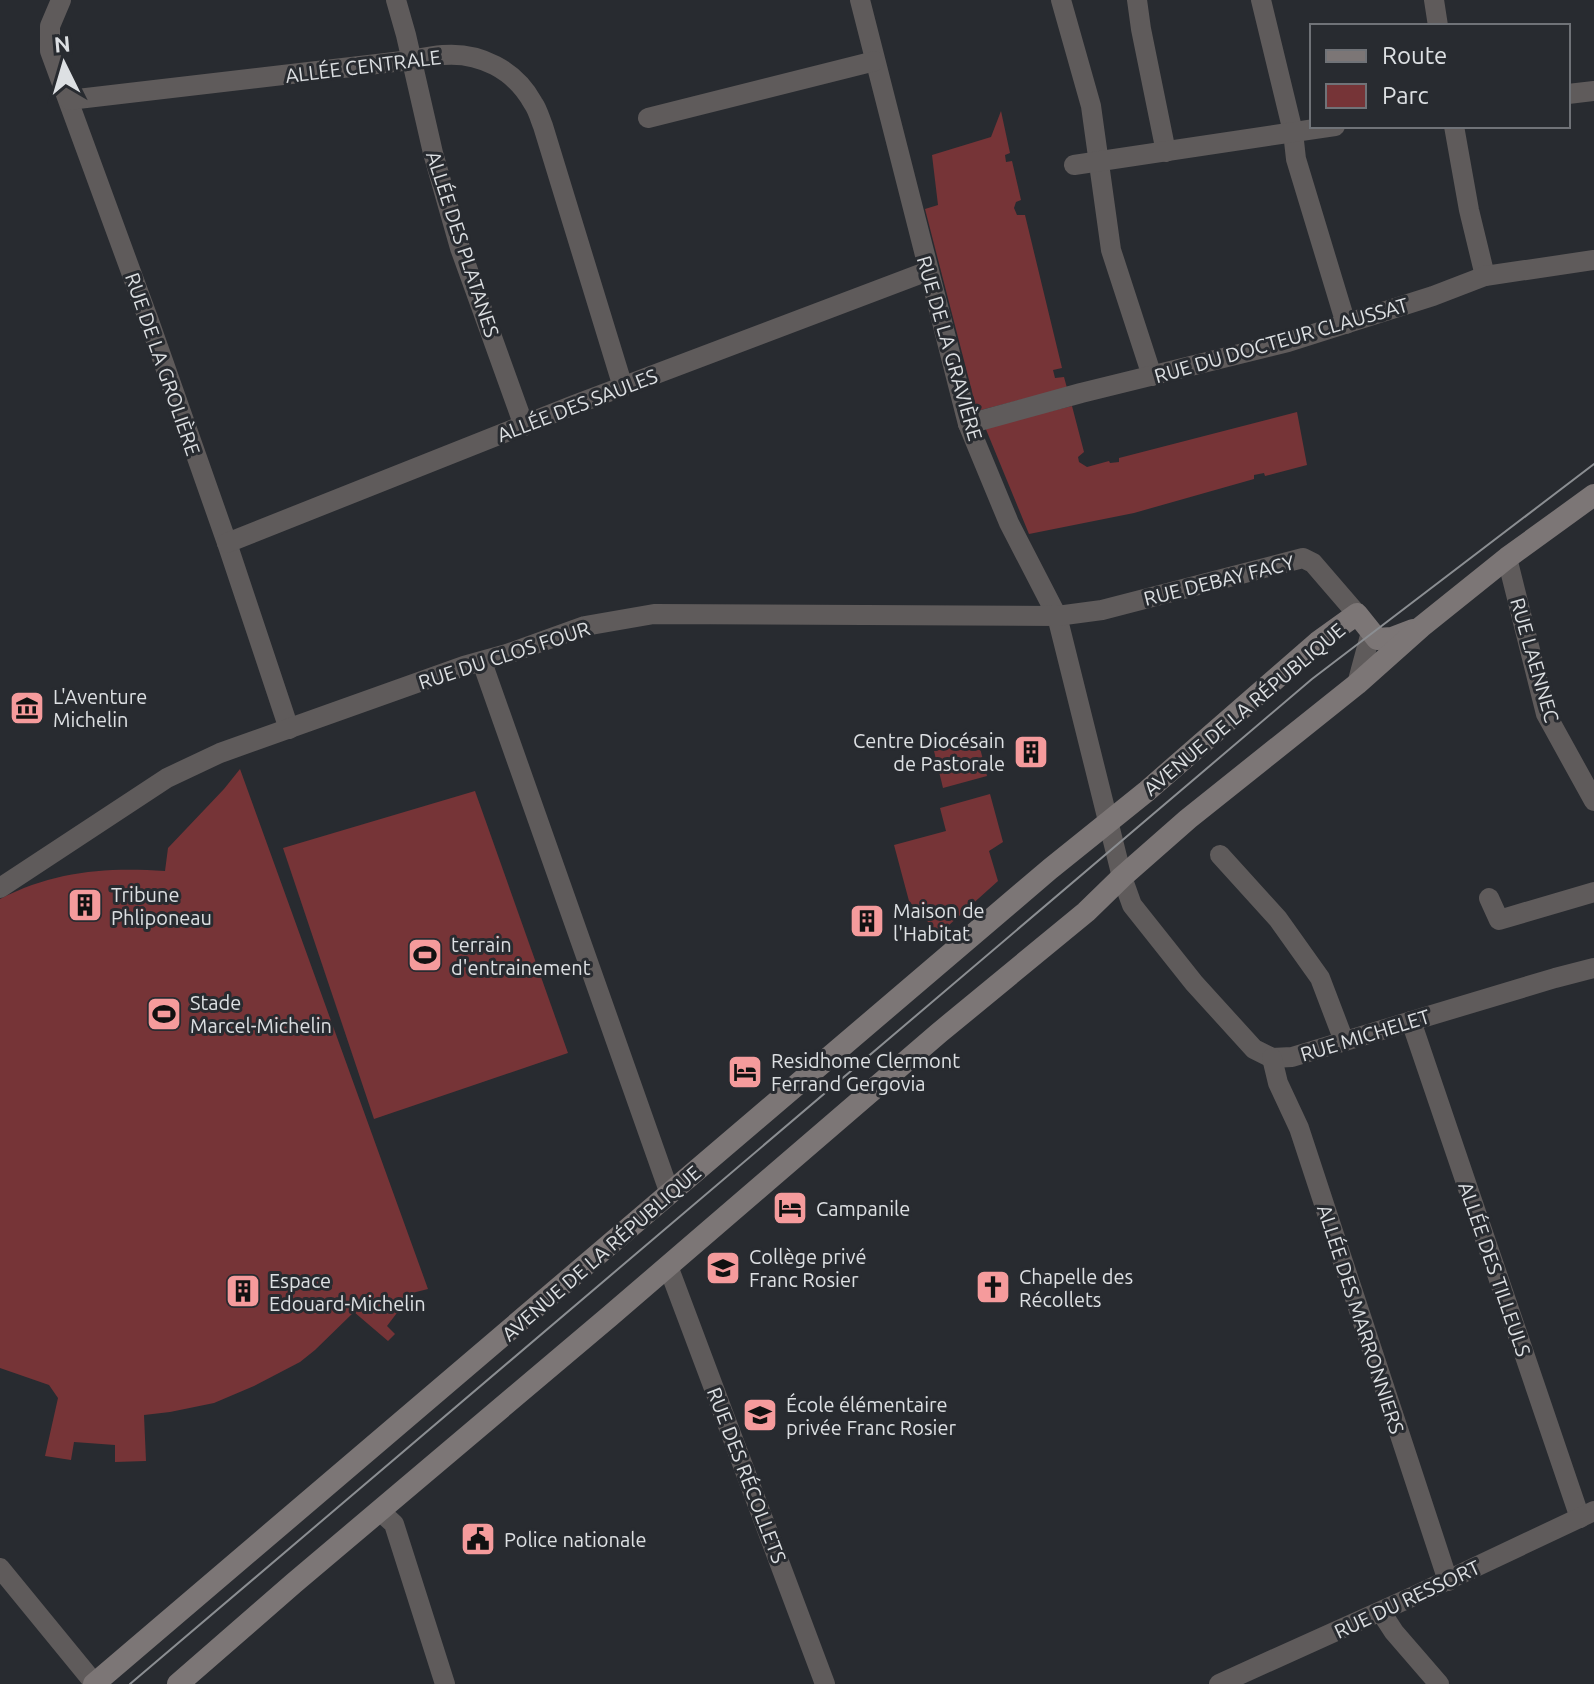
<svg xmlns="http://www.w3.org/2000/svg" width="1594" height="1684" viewBox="0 0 1594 1684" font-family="Ubuntu,sans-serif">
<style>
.green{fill:#763437}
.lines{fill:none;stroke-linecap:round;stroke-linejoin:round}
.minor{stroke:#5f5b5b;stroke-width:20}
.secondary{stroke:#7c7676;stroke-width:22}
.tram{stroke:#8b8e92;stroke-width:2}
.labels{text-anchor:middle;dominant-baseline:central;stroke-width:6;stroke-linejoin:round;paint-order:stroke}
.street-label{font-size:20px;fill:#dde0e3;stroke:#282b30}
.poi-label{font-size:20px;fill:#dde0e3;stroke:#282b30;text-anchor:start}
</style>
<rect width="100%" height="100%" fill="#282b30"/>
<!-- green -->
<g class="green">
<polygon points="1001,111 1010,153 1005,155 1006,162 1012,161 1021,200 1016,202 1014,208 1017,215 1025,215 1062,368 1053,370 1055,378 1064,377 1067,388 977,411 925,209 938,205 932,155 991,137"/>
<polygon points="1072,406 1084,452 1078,457 1079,462 1087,467 1109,461 1110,463 1119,462 1119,458 1297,412 1307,465 1265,476 1264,473 1254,475 1254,479 1134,513 1029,534 985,427"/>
<polygon points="978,740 987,776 943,788 934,751"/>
<path d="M240 769 428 1289 412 1293 387 1326 395 1334 388 1341 354 1312 315 1350 300 1362 254 1386 214 1403 170 1412 144 1415 146 1461 115 1462V1445L74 1442 71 1460 45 1456 58 1398 49 1385 0 1368V899C54 871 106 867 165 871L168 848 224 789Z"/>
<polygon points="475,791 568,1053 374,1119 283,848"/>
<polygon points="990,794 1003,842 989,851 998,881 939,934 909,901 894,845 946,831 940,808"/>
</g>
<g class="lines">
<!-- minor -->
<g class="minor">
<polyline points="61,0 50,26 50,51 149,321 227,543 289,729"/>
<polyline points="396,0 406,35 433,153 460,248 524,426"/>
<polyline points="860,0 968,424 1009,523 1057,616 1122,877 1132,905 1194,983 1254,1049 1272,1058 1292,1057 1555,978 1594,968"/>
<polyline points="1061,0 1091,106 1111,250 1152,376"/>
<polyline points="1137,0 1141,29 1166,152"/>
<polyline points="1261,0 1293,132 1296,159 1346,324"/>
<polyline points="1434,0 1438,26"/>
<polyline points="1568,94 1594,91"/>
<path d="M69 100 411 60C422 58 432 56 443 55 480 52 515 70 533 103 538 110 540 119 543 126L623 387"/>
<polyline points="648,118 875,61"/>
<polyline points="1454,126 1469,210 1485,276"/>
<polyline points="1074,165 1335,126"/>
<polyline points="968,424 1081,393 1288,342 1433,296 1485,276 1594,260"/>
<polyline points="227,543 574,405 928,271"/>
<polyline points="1507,558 1546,714 1594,801"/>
<polyline points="482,662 670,1194"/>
<polyline points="1357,684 1371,632"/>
<polyline points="1220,855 1278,919 1320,978 1344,1041"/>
<polyline points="0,888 167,778 220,753 464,666 507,654 585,626 654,614 1057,616 1102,610 1303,558 1313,563 1357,614"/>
<polyline points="1489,898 1499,920 1594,892"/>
<polyline points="1411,1021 1580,1518"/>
<polyline points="1272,1058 1278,1083 1299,1128 1448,1581"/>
<polyline points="668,1266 825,1684"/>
<polyline points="380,1511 394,1524 445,1684"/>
<polyline points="0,1568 95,1684"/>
<polyline points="1381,1612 1394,1632 1439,1684"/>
<polyline points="1219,1684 1414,1596 1594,1511"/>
</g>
<!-- secondary -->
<g class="secondary">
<polyline points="94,1684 1050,869 1147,791 1318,642 1357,614 1377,639 1392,638 1413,630"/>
<polyline points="178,1684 294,1583 610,1316 939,1033 1086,912 1122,877 1188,819 1357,684 1421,627 1507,558 1594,495"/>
</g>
<!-- tram -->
<polyline class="tram" points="130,1684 1312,679 1594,464"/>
</g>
<!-- icons -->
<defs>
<g id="museum-square" transform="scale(1.8)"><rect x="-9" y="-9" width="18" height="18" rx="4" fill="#f59b9c" stroke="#282b30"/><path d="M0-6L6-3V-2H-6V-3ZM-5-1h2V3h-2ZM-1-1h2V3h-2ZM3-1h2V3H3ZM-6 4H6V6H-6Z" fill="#111"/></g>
<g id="building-square" transform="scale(1.8)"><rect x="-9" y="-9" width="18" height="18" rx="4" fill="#f59b9c" stroke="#282b30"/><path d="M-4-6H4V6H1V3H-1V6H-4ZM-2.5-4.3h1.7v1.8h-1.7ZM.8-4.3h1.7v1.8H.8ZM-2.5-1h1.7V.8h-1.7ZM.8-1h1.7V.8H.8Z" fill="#111"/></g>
<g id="stadium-square" transform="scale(1.8)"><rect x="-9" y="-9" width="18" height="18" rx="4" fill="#f59b9c" stroke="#282b30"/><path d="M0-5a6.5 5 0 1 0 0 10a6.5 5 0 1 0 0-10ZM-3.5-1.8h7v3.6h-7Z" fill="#111"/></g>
<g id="hotel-square" transform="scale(1.8)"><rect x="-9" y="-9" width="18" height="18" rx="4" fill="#f59b9c" stroke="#282b30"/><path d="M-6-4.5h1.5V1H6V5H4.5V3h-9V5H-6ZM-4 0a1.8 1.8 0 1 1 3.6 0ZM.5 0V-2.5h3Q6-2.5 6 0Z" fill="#111"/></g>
<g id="school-square" transform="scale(1.8)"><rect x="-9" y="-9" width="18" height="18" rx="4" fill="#f59b9c" stroke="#282b30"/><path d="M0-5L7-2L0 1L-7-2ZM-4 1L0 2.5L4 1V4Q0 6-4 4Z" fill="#111"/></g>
<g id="church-square" transform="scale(1.8)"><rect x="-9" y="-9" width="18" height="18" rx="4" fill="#f59b9c" stroke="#282b30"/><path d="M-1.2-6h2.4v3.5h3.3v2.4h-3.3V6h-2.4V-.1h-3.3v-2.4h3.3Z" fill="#111"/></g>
<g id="civic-square" transform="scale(1.8)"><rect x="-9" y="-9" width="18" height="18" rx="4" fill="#f59b9c" stroke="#282b30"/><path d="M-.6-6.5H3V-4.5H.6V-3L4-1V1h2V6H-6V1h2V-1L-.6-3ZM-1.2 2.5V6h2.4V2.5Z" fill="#111"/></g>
</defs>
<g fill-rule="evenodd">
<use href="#museum-square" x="27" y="708"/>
<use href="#building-square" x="1031" y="752"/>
<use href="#building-square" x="85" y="905"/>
<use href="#building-square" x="867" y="921"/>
<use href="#stadium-square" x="425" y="955"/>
<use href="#stadium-square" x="164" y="1014"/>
<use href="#hotel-square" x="745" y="1072"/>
<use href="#hotel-square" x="790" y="1208"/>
<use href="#school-square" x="723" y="1268"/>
<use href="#church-square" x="993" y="1287"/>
<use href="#building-square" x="243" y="1291"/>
<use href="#school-square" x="760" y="1415"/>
<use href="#civic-square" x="478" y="1539"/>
</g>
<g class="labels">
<!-- street labels -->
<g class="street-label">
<text transform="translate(363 66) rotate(-7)">ALLÉE CENTRALE</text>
<text transform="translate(463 244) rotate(72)">ALLÉE DES PLATANES</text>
<text transform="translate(1281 340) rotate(-16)">RUE DU DOCTEUR CLAUSSAT</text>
<text transform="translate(950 348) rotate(74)">RUE DE LA GRAVIÈRE</text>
<text transform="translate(163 364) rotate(71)">RUE DE LA GROLIÈRE</text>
<text transform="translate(577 405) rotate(-21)">ALLÉE DES SAULES</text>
<text transform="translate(1219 580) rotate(-14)">RUE DEBAY FACY</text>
<text transform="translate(504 655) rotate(-18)">RUE DU CLOS FOUR</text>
<text transform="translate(1535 660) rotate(74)">RUE LAENNEC</text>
<text transform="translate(1244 709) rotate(-40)">AVENUE DE LA RÉPUBLIQUE</text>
<text transform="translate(1365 1035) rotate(-17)">RUE MICHELET</text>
<text transform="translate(601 1253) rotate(-41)">AVENUE DE LA RÉPUBLIQUE</text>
<text transform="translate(1495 1269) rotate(71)">ALLÉE DES TILLEULS</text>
<text transform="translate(1361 1319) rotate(72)">ALLÉE DES MARRONNIERS</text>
<text transform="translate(747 1475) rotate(69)">RUE DES RÉCOLLETS</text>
<text transform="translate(1407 1599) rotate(-25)">RUE DU RESSORT</text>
</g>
<!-- poi labels -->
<g class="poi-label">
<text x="53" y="696">L'Aventure<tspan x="53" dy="23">Michelin</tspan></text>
<text x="1005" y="740" text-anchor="end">Centre Diocésain<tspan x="1005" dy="23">de Pastorale</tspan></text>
<text x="111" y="894">Tribune<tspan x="111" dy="23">Phliponeau</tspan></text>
<text x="893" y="910">Maison de<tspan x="893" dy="23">l'Habitat</tspan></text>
<text x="451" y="944">terrain<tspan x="451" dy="23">d'entrainement</tspan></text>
<text x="190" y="1002">Stade<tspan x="190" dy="23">Marcel-Michelin</tspan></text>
<text x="771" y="1060">Residhome Clermont<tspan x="771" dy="23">Ferrand Gergovia</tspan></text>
<text x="816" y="1208">Campanile</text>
<text x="749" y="1256">Collège privé<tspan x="749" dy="23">Franc Rosier</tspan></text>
<text x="1019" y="1276">Chapelle des<tspan x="1019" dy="23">Récollets</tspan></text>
<text x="269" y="1280">Espace<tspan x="269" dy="23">Edouard-Michelin</tspan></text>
<text x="786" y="1404">École élémentaire<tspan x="786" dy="23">privée Franc Rosier</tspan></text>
<text x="504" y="1539">Police nationale</text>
</g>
</g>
<!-- legend -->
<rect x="1310" y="24" width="260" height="104" fill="#282b30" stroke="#707378" stroke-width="2"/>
<rect x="1326" y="50" width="40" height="12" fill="#7c7676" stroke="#707378" stroke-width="2"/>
<text x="1382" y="64" font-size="24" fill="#dde0e3">Route</text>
<rect x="1326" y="84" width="40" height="24" fill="#763437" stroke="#707378" stroke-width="2"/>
<text x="1382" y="104" font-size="24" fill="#dde0e3">Parc</text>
<!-- north arrow -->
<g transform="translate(64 64) rotate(355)" stroke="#282b30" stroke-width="6" paint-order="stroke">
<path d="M0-6L14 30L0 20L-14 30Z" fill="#dde0e3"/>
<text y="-12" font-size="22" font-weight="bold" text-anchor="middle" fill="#dde0e3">N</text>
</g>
</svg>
